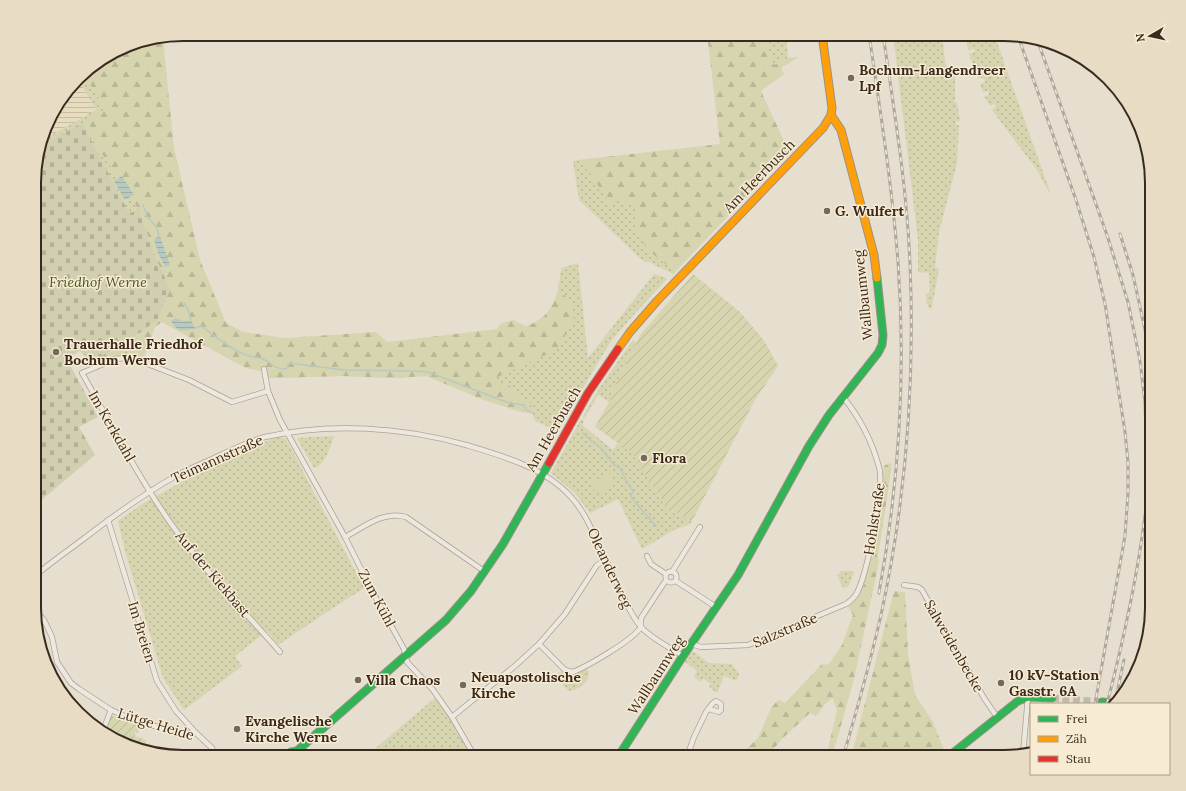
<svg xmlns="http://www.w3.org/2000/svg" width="1186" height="791" viewBox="0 0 1186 791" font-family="Lora,serif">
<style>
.farmland{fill:url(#farmland-rules)}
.grass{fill:url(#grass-dots)}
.forest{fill:url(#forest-firs)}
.cemetery{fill:url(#cemetery-stones)}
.garden{fill:url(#garden-furrows)}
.pitch{fill:#d6d5af}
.water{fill:url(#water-rules)}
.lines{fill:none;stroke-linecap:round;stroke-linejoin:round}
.stream{stroke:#b8cabf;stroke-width:1.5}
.secondary-tunnel{stroke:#c4baab;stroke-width:7;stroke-dasharray:7 3.5;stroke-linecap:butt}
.street-casing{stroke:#aba396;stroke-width:6}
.fast-casing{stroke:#9a9286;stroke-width:9}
.slow-casing{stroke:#9a9286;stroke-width:9}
.jam-casing{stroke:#9a9286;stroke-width:9}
.street{stroke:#ede8df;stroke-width:4.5}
.fast{stroke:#30b455;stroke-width:7}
.slow{stroke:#ff9f0a;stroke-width:7}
.jam{stroke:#e5322d;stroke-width:7}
.rail-casing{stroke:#aca89f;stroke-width:3}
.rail{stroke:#f7ebd3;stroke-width:1.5;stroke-dasharray:4.5;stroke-linecap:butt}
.poi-dot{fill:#76695c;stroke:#f7ebd3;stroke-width:1.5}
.labels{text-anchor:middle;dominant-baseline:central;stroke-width:3;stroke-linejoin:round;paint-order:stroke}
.poi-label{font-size:14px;font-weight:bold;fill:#3a2a1e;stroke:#f7ebd3;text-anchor:start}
.street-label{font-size:14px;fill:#3a2a1e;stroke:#f7ebd3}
.park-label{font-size:14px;font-style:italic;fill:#4b5723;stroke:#f7ebd3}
.rim{fill:none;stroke:#3a2a1e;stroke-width:2}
</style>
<defs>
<pattern id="farmland-rules" width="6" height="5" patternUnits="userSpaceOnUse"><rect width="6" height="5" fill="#e6dcbe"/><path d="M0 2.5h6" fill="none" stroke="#c6bda3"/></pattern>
<pattern id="grass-dots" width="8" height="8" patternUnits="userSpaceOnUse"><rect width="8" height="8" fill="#d6d5af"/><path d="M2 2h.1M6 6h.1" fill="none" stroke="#b8b796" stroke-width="1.8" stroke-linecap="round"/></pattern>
<pattern id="forest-firs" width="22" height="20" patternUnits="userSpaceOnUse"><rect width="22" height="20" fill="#d6d5af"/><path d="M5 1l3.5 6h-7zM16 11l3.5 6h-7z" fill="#b8b796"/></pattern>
<pattern id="cemetery-stones" width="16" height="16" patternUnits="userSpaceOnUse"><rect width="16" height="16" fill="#d1cfaf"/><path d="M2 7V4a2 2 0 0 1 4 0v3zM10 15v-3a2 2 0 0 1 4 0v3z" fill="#b4b296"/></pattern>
<pattern id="garden-furrows" width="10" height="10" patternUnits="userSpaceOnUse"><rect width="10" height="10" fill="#d6d5af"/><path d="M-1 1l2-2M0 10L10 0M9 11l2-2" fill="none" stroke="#b8b796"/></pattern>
<pattern id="water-rules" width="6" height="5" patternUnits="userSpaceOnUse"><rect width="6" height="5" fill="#b8cabf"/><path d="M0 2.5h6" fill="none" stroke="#9faea4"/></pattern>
</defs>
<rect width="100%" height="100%" fill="#e6dece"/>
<!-- farmland -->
<polygon class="farmland" points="78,79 96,110 43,140 49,117"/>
<!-- grass -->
<g class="grass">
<polygon points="765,34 786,34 788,58 774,65 767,45"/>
<polygon points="893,34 942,34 947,77 955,76 955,99 954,101 955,102 957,103 960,121 956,121 956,125 959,125 957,163 939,232 935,268 939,269 932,307 930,309 927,304 926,295 930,291 929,273 918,272 918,239"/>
<polygon points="965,34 994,34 1050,192 1049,192 1037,170 992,110 996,106 994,104 990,106 984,96 989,95 988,91 983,92 980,84 985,82 984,78 978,78 969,54 975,52 974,49 968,50"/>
<path d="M83 73 105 109 198 313 282 354 381 351 526 327C555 315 558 296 561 268L578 263 588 358 654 274 664 277 667 279 637 311 611 341 557 431 535 421 533 414 518 411 426 376 395 378 343 376 270 378 261 371 246 368 162 322 158 319 155 256 139 210 129 213 82 124 40 146 43 140 96 110 78 79Z"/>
<polygon points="578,160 590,173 610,204 621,199 637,208 634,223 647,250 676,271 673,274 647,261 646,262 643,261 579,200 573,161"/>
<polygon points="633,340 636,342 623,368 609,402 598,395 584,419 583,416 600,387"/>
<polygon points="581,419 584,421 582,425 613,450 618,443 632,453 662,501 671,511 692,521 690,524 674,530 642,549 618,499 590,513 575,493 551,473"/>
<polygon points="279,436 286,439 364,588 330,610 278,645 267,631 235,656 242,666 184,710 163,678 125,551 118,521 142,504 225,458"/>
<path d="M334 436C331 445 325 466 314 468L297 438Z"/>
<polygon points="839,571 853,571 854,572 848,587 843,588 837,575 840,574"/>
<polygon points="691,650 709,663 732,664 739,674 736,681 724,676 717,693 709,687 711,684 703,678 701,682 694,677 697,671 684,661"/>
<path d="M586 668 589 672C589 682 579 690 569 691L555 676 561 671C569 679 577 672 586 668Z"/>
<polygon points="435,698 449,717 472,757 365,757"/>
</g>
<!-- forest -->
<g class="forest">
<path d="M183 34H209L163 40 174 148 200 260 226 323 243 332 285 338 376 332 387 342 497 329 500 324 513 320 526 326C548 318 551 309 559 289L572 304 574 321 556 350 493 379 516 389 520 398 530 401 533 414 518 411 481 399 426 376 395 378 343 376 270 378 261 371 246 368 162 322 155 327 144 358 116 356 92 362 80 351 158 319 170 289 155 256 139 210 82 123 105 109 83 73 126 45Z"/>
<polygon points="707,34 765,34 767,45 774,65 788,58 799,57 781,68 784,74 761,91 789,152 676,271 647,250 634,223 637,208 621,200 610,204 590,173 578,160 720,144"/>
<polygon points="889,463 892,464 878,557 879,562 854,679 832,757 826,757 837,711 833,698 826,703 816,716 810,713 785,736 766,757 738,757 758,738 771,708 778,700 785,703 822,664 828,665 842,645 853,615 848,606 856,598 864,585 870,558 884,466"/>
<polygon points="894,591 905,592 908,654 915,695 933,722 944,750 936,757 851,757"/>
</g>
<!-- cemetery -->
<polygon class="cemetery" points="82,123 129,213 139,210 155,256 170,289 158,319 141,332 92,362 80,351 71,356 70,365 98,417 79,427 95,455 38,503 35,500 35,164 40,146"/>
<!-- garden -->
<g class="garden">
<polygon points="693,274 740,312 765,342 778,366 755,400 692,521 668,509 640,467 632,453 595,427 609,402 613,390 632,350 641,334"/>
<polygon points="111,715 121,720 139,725 138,733 132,732 135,733 135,736 146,740 145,744 142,743 142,744 149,746 148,751 135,749 105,734"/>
</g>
<!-- pitch -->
<polygon class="pitch" points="611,473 616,484 596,494 590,483"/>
<!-- water -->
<g class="water">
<polygon points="122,176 134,195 125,200 114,181"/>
<polygon points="160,236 170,265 165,267 158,253 154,239"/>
<path d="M175 318 183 321H191L195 327 194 329C183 330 177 333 171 321Z"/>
</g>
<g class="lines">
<!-- stream -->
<g class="stream">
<polyline points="143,205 147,216 157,228 159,237"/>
<polyline points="184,303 188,309 191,321"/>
<path d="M195 328 202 326C212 335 234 351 246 355 251 357 257 357 261 358 272 362 272 369 286 369L288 365 290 363 344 370 415 371 428 372 509 403 524 405 526 410 532 412"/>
<polyline points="560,419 562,420 566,414"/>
<polyline points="583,433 589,439 602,449 614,465 620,468 627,482 633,491 631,496 635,502 656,526"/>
</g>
<!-- secondary-tunnel -->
<polyline class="secondary-tunnel" points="1052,698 1102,702"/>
<!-- street casing -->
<g class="street-casing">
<g id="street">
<polyline points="264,369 268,391 280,420 345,537 371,589 404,649 407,662 433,690 452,717 475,757"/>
<path d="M268 391 232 402 189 380 145 363 127 358 115 359 82 373C111 424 138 477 172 525 203 569 244 611 280 652"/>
<polyline points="108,520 157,681 176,711 196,733 212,748 215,757"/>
<path d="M345 537C364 527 384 510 406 517L484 571"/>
<polyline points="647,556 651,564 666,574"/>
<circle cx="671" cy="577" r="5.5"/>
<polyline points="672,572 700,527"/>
<path d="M35 576C50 563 66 552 82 540 112 517 142 495 174 477 186 470 198 465 210 460 227 452 246 442 265 437 330 422 402 427 466 445 503 456 545 468 571 497 584 511 591 528 599 545 606 561 614 576 621 592 627 604 632 617 641 627 652 639 669 647 683 656"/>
<polyline points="676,581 716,607"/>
<polyline points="904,585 918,587 922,590 984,698 997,717"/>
<polyline points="35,610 44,620 52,637 57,662 71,683 79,689 111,710 136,721 184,734 196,733"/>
<polyline points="641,627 641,618 664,583 666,581"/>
<polyline points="1147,640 1146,638 1145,634 1149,630"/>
<path d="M539 644 565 670 573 672C588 666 633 640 641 627"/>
<path d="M691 644 701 647 748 645 846 604C851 601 854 598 857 593 867 573 885 488 879 467 872 441 860 418 843 397"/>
<polyline points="452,717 516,665 539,644 565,614 597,565 606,560"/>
<polyline points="102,733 111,710"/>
<polyline points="1023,754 1028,697"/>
<path d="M687 757 694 737 706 712C709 708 712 703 716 701L721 704V710L719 712 709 709"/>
</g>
</g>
<!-- fast casing -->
<g class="fast-casing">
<g id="fast">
<polyline points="1102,702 1114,703"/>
<polyline points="285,757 291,752 297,751 446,620 471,591 503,544 549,463"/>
<polyline points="618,757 683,656 738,575 809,446 829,415 878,353 882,345 883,335 877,278"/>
<polyline points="948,757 1018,701 1028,697 1052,698"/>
</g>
</g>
<!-- slow casing -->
<g class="slow-casing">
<g id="slow">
<polyline points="822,34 832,108 831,115 841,130 874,255 877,278"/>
<polyline points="618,349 630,332 657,301 823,128 831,115"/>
</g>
</g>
<!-- jam casing -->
<g class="jam-casing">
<polyline id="jam" points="549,463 588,393 618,349"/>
</g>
<!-- street -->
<use href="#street" class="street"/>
<!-- fast -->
<use href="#fast" class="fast"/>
<!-- slow -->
<use href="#slow" class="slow"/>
<!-- jam -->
<use href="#jam" class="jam"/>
<!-- rail casing -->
<g class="rail-casing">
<g id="rail">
<path d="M869 34C880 110 892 185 898 262 906 372 899 484 879 593"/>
<polyline points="1018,36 1076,200 1094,257 1105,304 1125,432 1128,462 1128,493 1125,536 1095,704"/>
<polyline points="1037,39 1107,235 1128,302 1140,361 1145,403 1147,469"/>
<polyline points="1120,234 1133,275 1152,362"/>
<polyline points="1115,702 1124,660"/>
<path d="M1107 704C1123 642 1137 580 1145 515"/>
<path d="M843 757C857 710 870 663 881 615 906 500 915 381 910 264 907 187 894 110 883 34"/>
</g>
</g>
<!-- rail -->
<use href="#rail" class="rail"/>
</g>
<!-- markers -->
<g class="poi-dot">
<circle cx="851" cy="78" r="4"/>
<circle cx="827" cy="211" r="4"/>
<circle cx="56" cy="352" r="4"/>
<circle cx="644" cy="458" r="4"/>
<circle cx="358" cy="680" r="4"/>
<circle cx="1001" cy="683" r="4"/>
<circle cx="463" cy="685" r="4"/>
<circle cx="237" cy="729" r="4"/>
</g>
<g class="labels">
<!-- poi labels -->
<g class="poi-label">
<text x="859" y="70">Bochum-Langendreer<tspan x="859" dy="16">Lpf</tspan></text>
<text x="835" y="211">G. Wulfert</text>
<text x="64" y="344">Trauerhalle Friedhof<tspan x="64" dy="16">Bochum Werne</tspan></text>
<text x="652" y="458">Flora</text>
<text x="1009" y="675">10 kV-Station<tspan x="1009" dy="16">Gasstr. 6A</tspan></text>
<text x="471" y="677">Neuapostolische<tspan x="471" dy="16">Kirche</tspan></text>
<text x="366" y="680">Villa Chaos</text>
<text x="245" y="721">Evangelische<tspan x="245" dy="16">Kirche Werne</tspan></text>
</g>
<!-- street labels -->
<g class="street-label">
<text transform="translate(759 176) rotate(-46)">Am Heerbusch</text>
<text transform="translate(863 295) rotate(-96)">Wallbaumweg</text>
<text transform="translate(112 426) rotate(60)">Im Kerkdahl</text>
<text transform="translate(553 429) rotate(-60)">Am Heerbusch</text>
<text transform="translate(217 459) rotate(-24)">Teimannstraße</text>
<text transform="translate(874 519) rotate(-81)">Hohlstraße</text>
<text transform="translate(610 568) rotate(65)">Oleanderweg</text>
<text transform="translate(213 574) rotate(50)">Auf der Kiekbast</text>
<text transform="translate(377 598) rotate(62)">Zum Kühl</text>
<text transform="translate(785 630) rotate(-23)">Salzstraße</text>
<text transform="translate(142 632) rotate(73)">Im Breien</text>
<text transform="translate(954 646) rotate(60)">Salweidenbecke</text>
<text transform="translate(656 675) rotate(-57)">Wallbaumweg</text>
<text transform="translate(156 724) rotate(17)">Lütge Heide</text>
</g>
<!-- park labels -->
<g class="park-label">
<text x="98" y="282">Friedhof Werne</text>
</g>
</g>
<!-- crop -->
<path d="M0 0H1186V791H0ZM183 41H1003A142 142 0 0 1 1145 183V608A142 142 0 0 1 1003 750H183A142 142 0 0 1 41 608V183A142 142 0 0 1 183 41Z" fill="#e8dcc5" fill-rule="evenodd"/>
<path class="rim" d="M183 41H1003A142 142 0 0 1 1145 183V608A142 142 0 0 1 1003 750H183A142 142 0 0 1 41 608V183A142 142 0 0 1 183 41Z"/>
<!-- legend -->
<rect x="1030" y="703" width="140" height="72" fill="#f7ebd3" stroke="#ab9e8b"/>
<rect x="1038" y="716" width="20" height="6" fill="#30b455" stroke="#ab9e8b"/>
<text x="1066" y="723" font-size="12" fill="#3a2a1e">Frei</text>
<rect x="1038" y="736" width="20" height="6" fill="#ff9f0a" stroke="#ab9e8b"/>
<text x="1066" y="743" font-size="12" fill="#3a2a1e">Zäh</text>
<rect x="1038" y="756" width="20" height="6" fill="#e5322d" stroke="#ab9e8b"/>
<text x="1066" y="763" font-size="12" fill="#3a2a1e">Stau</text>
<!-- north arrow -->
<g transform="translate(1150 36) rotate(261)" stroke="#f7ebd3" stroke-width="3" paint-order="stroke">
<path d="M0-3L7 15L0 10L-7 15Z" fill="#3a2a1e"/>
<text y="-6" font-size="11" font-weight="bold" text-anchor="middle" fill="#3a2a1e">N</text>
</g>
</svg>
